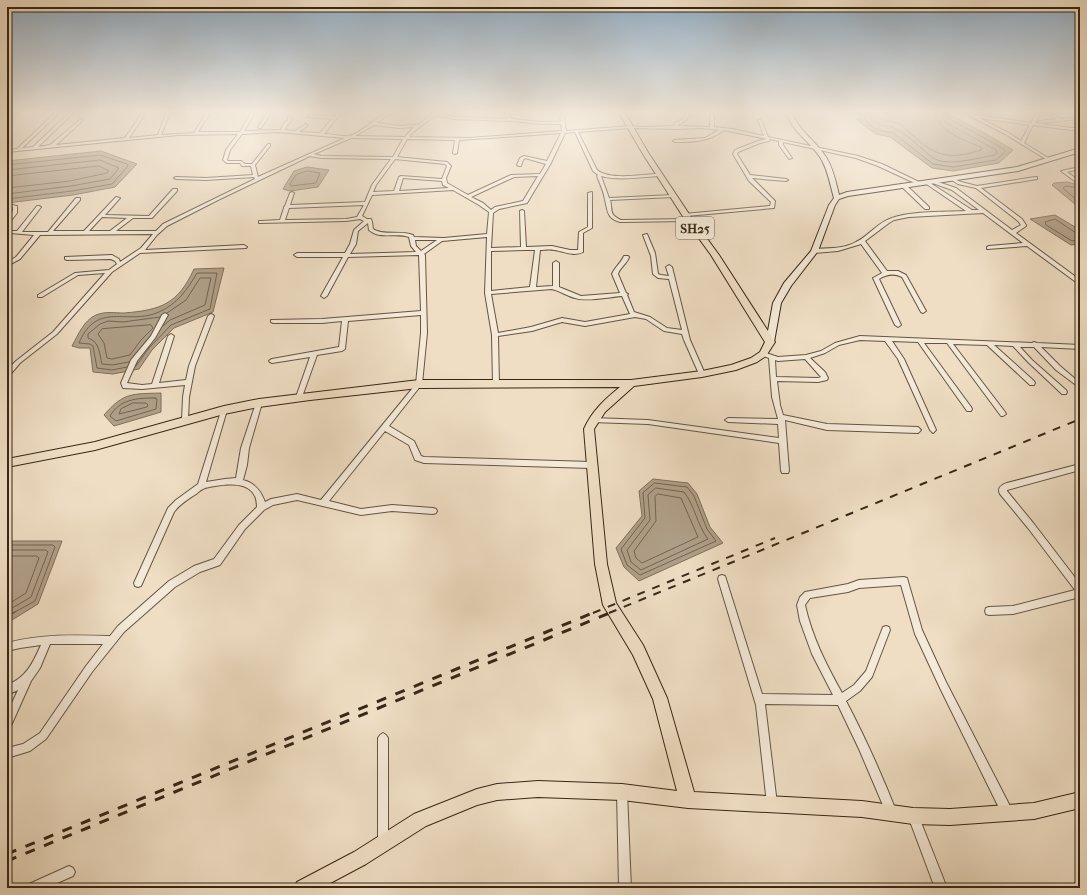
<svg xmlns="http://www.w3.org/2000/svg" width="1087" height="895" viewBox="0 0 1087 895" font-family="'IM FELL French Canon',serif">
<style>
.water{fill:#b0a089;stroke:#7f705b}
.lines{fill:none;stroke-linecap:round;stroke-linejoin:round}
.shore-far1{stroke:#736450;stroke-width:1}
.shore{stroke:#736450;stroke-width:1.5}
.street-casing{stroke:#645542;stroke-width:2}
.secondary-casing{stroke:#362716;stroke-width:2}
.primary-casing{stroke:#362716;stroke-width:2}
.street{fill:#f5ead9;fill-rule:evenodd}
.secondary{fill:#f5ead9;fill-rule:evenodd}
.primary{fill:#efdec4;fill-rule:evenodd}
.rail-far1{stroke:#362716;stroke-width:2;stroke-dasharray:8 8;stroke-linecap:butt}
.rail{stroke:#362716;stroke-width:3;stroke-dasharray:10 10;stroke-linecap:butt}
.labels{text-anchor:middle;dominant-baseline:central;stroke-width:4;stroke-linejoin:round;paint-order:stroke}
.shield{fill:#f5ead9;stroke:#6f6250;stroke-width:1}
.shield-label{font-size:13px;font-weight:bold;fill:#362716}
</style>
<rect width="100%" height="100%" fill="#efdec4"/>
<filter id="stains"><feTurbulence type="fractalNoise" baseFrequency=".005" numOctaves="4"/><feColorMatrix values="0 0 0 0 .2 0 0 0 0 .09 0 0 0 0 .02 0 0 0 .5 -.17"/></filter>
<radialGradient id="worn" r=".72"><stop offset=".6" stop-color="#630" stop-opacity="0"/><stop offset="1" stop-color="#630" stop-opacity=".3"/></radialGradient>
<!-- water -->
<g class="water">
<polygon points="855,113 947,113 988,135 1013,150 999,163 953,171 932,168 890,137 876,134 858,121 857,119 863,118"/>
<polygon points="101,151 137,164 115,187 73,195 7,203 7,161"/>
<polygon points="307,167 329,170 318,187 290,191 283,189 294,171"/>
<polygon points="1067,182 1080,185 1080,210 1076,205 1052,185 1054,183"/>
<polygon points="1055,215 1080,230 1080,244 1071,245 1030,219"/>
<path d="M224 268 213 312 174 328 152 350 139 369 113 374 93 372 90 348H79L72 346C78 335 84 320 96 315 106 311 114 313 124 313 161 310 178 304 194 269Z"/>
<path d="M161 393V412L114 426 104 415C124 392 132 394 161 393Z"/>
<polygon points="653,479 688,483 697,494 710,527 723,543 639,581 624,567 616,548 642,516 639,491"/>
<polygon points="7,541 62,541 38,604 12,620 7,620"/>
</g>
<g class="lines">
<!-- shore-far1 -->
<g class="shore-far1">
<polyline points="862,113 865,116 865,121 877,130 893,133 933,164 953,167 996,160 1005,152 1004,149 948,118 946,113"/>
<path d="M869 113C874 129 885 123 896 129 910 136 921 149 933 158 947 167 978 158 994 155L997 153 996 150 945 122 941 113"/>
<path d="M876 113C880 123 892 119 900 124 906 129 912 135 918 140 940 159 955 158 981 150V147C964 140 940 133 935 113"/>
<polyline points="7,165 100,155 127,164 128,166 112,184 72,191 7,199"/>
<polyline points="7,170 100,160 119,168 110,179 71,186 7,194"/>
<polygon points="307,171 320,173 316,183 291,186 290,184 296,175"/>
<polyline points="7,176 99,166 109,171 107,173 70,181 7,188"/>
<polyline points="1080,188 1066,186 1063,188 1080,203"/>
<polyline points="1080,233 1076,233 1055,219 1045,222 1046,225 1072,241 1080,240"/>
<polygon points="151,325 153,328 141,340 130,355 112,359 107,358 104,343 98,334 102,329"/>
<polyline points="163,326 170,320 205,305 211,278 200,278 186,300 167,313"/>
<path d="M129 362 112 365 102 364C99 353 100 342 88 338V334L100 324 108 321 123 322 160 317"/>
<path d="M127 367 112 370 97 368 93 346 90 344 79 343C97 300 128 326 159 312 177 304 187 290 197 273H217L210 309 171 325 149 348 136 366"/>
<path d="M155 398 157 399 156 409 116 421 110 416C120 399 137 398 155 398Z"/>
<polygon points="133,403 146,403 148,405 147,407 119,414 121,409"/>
<polygon points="655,483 687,487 694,496 707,529 716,541 640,575 627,565 621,549 645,518 643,493"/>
<path d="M656 488 684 492C695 506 697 525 708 539L641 570 631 562 627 550 650 520 648 495Z"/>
<polygon points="658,494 681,498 698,537 642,563 636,558 634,551 656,521 655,497"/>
<polyline points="7,545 53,545 55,547 35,601 13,613"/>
<polyline points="7,550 46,550 48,552 31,597 7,611"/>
<polyline points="7,556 37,556 39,558 26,593 7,605"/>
</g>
<!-- shore -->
<polyline class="shore" points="7,616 15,612"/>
<!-- street casing -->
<g class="street-casing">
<g id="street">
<polygon points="14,113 18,113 7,121 7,118"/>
<path d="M55 113H59L22 148 33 147 69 113H73L38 147 50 145 81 119 83 120 82 121 56 145 125 138 142 113H143L145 114 129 138 158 135 166 113H170L161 135 194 133 206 113H210L198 132H240L251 113H255L244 131 281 130 284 123 288 120V116L290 115 292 116V120L288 124 285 130 295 131 306 124H307V126L299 132 320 133 332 119 309 117H308V115L334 117 337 113H341L324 134C332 134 342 137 349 136 361 134 381 112 390 113L377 123 399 126 418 125 433 113H438L454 117 508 119 505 113H509L510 117 513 119 541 122H561L560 117 563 113H567L564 117 566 131 631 126 642 127 674 126 675 123 683 119 687 113H691L685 121 678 125V126L710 127V115L712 114 714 115V127L732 129 764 136 758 120 761 119 768 137 858 156 882 164 921 183 917 184 878 166 856 158 783 142V145L792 158 789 159 779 145V141L770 139 769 141 760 143 738 152 737 154 750 175 786 179 788 180 786 181 752 178 775 201 774 208 686 216 684 215V214L770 206 771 202 749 181 733 154 735 150 758 141 767 139 724 130C709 142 693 142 675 142L673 141 675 140 705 138 719 130 702 128 676 129 631 128 578 132 597 170C611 181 642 174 659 174L661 175 659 176C640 177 620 181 601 176L609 198 673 195 675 196 673 197 610 200C613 210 608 214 621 220L689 219 691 220 689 221 620 222C607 218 608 212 605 200 604 192 600 184 597 176L598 175 593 171 575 132 565 133 551 163 527 203 499 209 493 213 491 248 521 247 520 211 522 210 524 211 526 247 552 246 570 250H578L579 232 588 227V193L592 192V228L583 233V252C574 257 563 251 554 250 549 249 545 250 540 250L536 287 553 286V263L556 261 559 263V287L581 296 620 293 612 274C615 267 621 263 624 256H628L629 257C627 264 620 267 618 274L626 293 628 294 627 295 634 312 650 317 667 328 682 330 669 279 658 278 653 274 651 256 643 235 647 234 655 253 658 274 661 275 669 276 666 267 669 265 672 267 690 340 705 374 704 376H700L699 374 684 340 682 334 664 331 646 319 635 317 585 326 562 322 532 331 498 336 499 384 496 386H494L493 384 492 335 485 293 487 237 442 241 424 254 425 255 427 333 422 384 389 426 414 441 421 456 424 457 591 462 594 463 595 465 594 467 591 468 424 463 415 460 409 445 385 431 329 501 361 509 392 505 433 508 436 509 437 511 436 513 433 514 392 511 361 515 297 500 273 505 264 510 245 529 220 565 200 572 175 587 124 632 92 672 46 739 30 751 7 758V748L23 744 40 733 86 666 103 644H50L40 668 31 681 10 728 7 730V714L18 690 7 695V685C26 678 33 663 41 645L20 648 7 651V643C41 634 75 635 110 636L118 626 169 581 194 566 214 559 239 525 257 507C257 482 233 483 215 486 211 487 206 487 203 489 200 490 198 493 196 494 187 500 180 504 174 512L141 586 138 587 135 586 134 583 168 508 176 500 198 484 222 408H224L227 410 206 482 225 479 236 478 241 448 256 403 259 401 262 403 249 448 247 465 243 480C255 483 261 491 265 502L271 499 297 494 321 500 416 384 421 333V315L348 321 345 349 342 351 317 355 302 397 299 399 296 397 310 357 272 363 270 362 269 361 270 360 272 359 339 347 342 321 322 323H273L271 322V320L322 319 421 311 419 255 348 257 327 296 324 298 321 296 343 257H297L294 255 297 253H345L350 244 354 230 364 221 360 219 346 221 259 223V221H261L280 220 284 208V207L285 206 290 193 292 192 294 193 290 205 365 202 372 185 391 159 321 158 310 156 218 200 167 226 157 235 145 250 244 245 247 247 246 248 140 253 112 272 57 334 20 363 9 376H7V370L16 361 53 332 105 273 78 275 42 297H38V295L75 273 109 270 117 264 115 261 111 259 67 260 65 259V257L112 255 119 259 120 262 141 248 153 234 40 235 20 259 7 266V262L16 257 34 235 10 233 7 232V220C11 216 13 213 13 207L7 206V204L17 206V213L10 222 11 231H17L37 206H39L41 207 22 232H48L76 198H80V200L53 231H84L116 197 120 198 105 215 149 216 173 189H177V191L152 218H133L116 231H156L163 224 255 179 254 177 206 180 176 179 174 178 176 177 206 178 253 175 251 166H242L240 163H227L223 160 226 150 238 134 178 135 7 152V150L17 149ZM436 115 454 119 512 121 541 124H561L562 131 469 138 409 137 413 132ZM374 125 399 128 414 127 405 137 355 136ZM278 132 345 138 258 177 255 165 270 146V144H268L252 164H245L241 161H228L227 160 230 150 242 134ZM561 133 547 161 524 156 520 158 517 165 519 166H521L523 160 525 158 546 164 540 174 511 175 468 195 447 183 446 178 451 166 447 162 397 157 407 139 455 140 453 153 455 154 457 153 459 140ZM351 138H352L403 139 393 157 321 156 314 154ZM395 159 445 164 447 166 442 179 401 176 399 177 394 191 373 192 376 185ZM538 176 523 201 495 207 491 210 483 203 471 197 514 177ZM403 178 442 181 443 185 449 188 399 191ZM453 190 479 205 489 212 487 234 444 238 414 237 413 235C400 230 384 236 373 229L372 222 371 219H367L362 216 372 195ZM364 205 357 217 346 219 285 220 289 208ZM102 217 127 218 110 231H89ZM368 223 369 230C380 240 396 232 409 237L411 246 416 252 350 254 356 244 358 231ZM415 240H437L421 251 416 246ZM525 250H535L530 287 491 291V251ZM552 289C560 291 567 296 575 298 586 302 609 297 622 296L630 314 585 322 562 318 531 327 498 333 491 294Z"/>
<polygon points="267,113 271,113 261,128 259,128 258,127"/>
<path d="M778 113H791C788 115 781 115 778 113Z"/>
<path d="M964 113 1031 123 1036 113H1040L1035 123 1071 128H1074L1080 125V128L1076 130H1071L1033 125 1024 143 1050 159 1051 160 1049 161 1005 134ZM979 118 1030 125 1021 141 1007 132Z"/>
<polygon points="1046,113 1050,113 1061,119 1080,117 1080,119 1039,123 1038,122 1040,121 1057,119"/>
<polygon points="8,136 11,137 7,140 7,137"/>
<polygon points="1080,167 1080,169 1067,172 1078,180 1078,181 1076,182 1061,171"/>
<path d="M1035 177H1037V179L981 188 1022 219 1026 225V226L1016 233 1080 280V285L1027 246 987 249V247L989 246 1023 243 983 213 909 217 894 220 889 223 865 241 887 271H898L906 275 926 311 923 313 921 312 902 277C894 273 887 274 879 279L901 325 898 327 895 325 873 278 882 273 861 244 838 251 814 253 811 251 814 249C828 248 844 249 856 242 869 236 878 222 892 218 912 211 944 212 966 211L925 183V182L927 181 972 210H979L952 190 930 182V181L932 180 956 188 1012 230 1021 225 1018 221 976 188 958 184 950 179 952 178 961 182 977 186Z"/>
<polygon points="901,184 905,184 929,207 929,209 925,209 901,186"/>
<polygon points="165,313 168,315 155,338 137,361 127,383 142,385 152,384 168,336 171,334 174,336 159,383 186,380 189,366 208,316 211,314 213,315 214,316 195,366 189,397 188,420 185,422 182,420 183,397 185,385 142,389 123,388 121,383 131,360 151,336 162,315"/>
<path d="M860 336 1032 343 1034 342 1037 343 1080 345V349L1041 347 1060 366 1080 383V388L1056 370 1034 347H1020L1032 360 1066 390 1067 392 1066 394H1062L1028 362 1013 346 994 345 1034 381 1035 383 1034 385H1030L987 345 953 344 1005 412 1006 414 1003 416H1001L947 343H924L971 407 972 409 971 411H967L918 342 892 341 904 359 936 430 933 433 930 430 898 359 885 341 860 340 839 345 825 353 810 358 825 372 828 378 827 380 818 382 777 381 780 405 783 415 827 424 918 427 921 430 918 433 827 430 785 420 789 471 788 473H782L781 471 779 443 648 424 592 422 589 420 592 418 648 420 779 438 778 424 728 422 725 420 728 418 778 419 772 397 769 358 761 355 760 354 761 353 763 352 778 357 806 355 821 351 835 343ZM805 359 821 377 818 378 776 377 775 360 778 361Z"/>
<polygon points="1079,428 1080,429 1080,435 1078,434 1076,431"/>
<path d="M1080 464V470L1007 490V491L1034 524 1080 584V597L1013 614 989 615 986 614 985 611 986 608 989 607 1013 606 1075 590 1028 528 1000 494C997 488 1001 485 1007 483Z"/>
<path d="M722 575 725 576 726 579 762 694 833 695 812 654 800 621 797 605 800 597 805 592 848 584 859 580 904 577 907 578 922 630 946 682 1011 808 1012 812 1011 816 1007 817 1003 816 940 688 915 634 901 585 859 588 848 592 810 598 805 605C812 637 826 664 842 693L854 685 866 671 883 627 886 626 889 627 890 630 872 677 860 691 846 701C865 737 882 775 897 813L896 817 892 818 888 817 859 749 838 705 765 704 777 804 776 808 772 809 768 808 767 804 756 705 718 579 719 576Z"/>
<polygon points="383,733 386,735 388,738 388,842 387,846 383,847 379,846 378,842 378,738 380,735"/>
<polygon points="622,787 626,788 627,792 631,888 619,888 617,792 618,788"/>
<polygon points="913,811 917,812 947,888 935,888 908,816 909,812"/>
<polygon points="69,866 73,868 75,872 73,876 46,888 27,888 29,884"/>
</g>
</g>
<!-- secondary casing -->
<g class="secondary-casing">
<path id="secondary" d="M786 113H792C799 131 815 140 826 157 833 168 836 182 839 195L847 192 1017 167 1080 148V152L1018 171 848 196 839 199 835 205 818 251 791 286 781 303 774 342 770 345 766 342 773 303 784 283 811 251 829 205 834 198C830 185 828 169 820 157 809 141 793 132 786 113Z"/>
</g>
<!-- primary casing -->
<g class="primary-casing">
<path id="primary" d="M619 113H625L649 154 689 214 719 255 775 342 766 356 757 362 736 370 702 377 634 386 605 412 594 429 607 564 616 603 643 645 667 698 694 792 862 801 913 808 950 809 1034 803 1080 792V808L1034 819 950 825 913 824 862 817 688 808 622 800 538 797 497 800 477 805 426 826 366 864 321 888H294L297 882 354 852 414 814 477 789 497 784 538 781 622 784 677 791 653 699 633 655 603 605 595 564 584 429C592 411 605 399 620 387L419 388 310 400 259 407 224 414 95 450 7 467V459L95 442 224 406 259 399 419 380H631L702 371 731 365 751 358 760 352 765 342 711 255 682 215 643 154Z"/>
</g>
<!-- street -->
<use href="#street" class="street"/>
<!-- secondary -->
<use href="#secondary" class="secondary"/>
<!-- primary -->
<use href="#primary" class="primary"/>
<!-- rail-far1 -->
<g class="rail-far1">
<polyline points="593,613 775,538"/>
<polyline points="609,613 1080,419"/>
</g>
<!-- rail -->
<g class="rail">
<polyline points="7,854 595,612"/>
<polyline points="7,861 612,612"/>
</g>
</g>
<!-- sky -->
<linearGradient id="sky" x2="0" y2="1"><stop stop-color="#91acc2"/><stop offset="0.47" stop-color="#f8f0e4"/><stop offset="1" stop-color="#f8f0e4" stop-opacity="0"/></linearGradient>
<rect width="1087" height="238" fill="url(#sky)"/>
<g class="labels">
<!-- shield labels -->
<rect class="shield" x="676" y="217" width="38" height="22" rx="3"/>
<g class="shield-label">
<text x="695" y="228">SH25</text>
</g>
</g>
<!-- margin -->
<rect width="1087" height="895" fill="none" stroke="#efdec4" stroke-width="24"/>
<rect x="8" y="8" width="1071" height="879" fill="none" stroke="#362716" stroke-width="2"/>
<rect x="12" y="12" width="1063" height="871" fill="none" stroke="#362716"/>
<rect width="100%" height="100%" filter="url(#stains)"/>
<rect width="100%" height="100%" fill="url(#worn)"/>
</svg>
